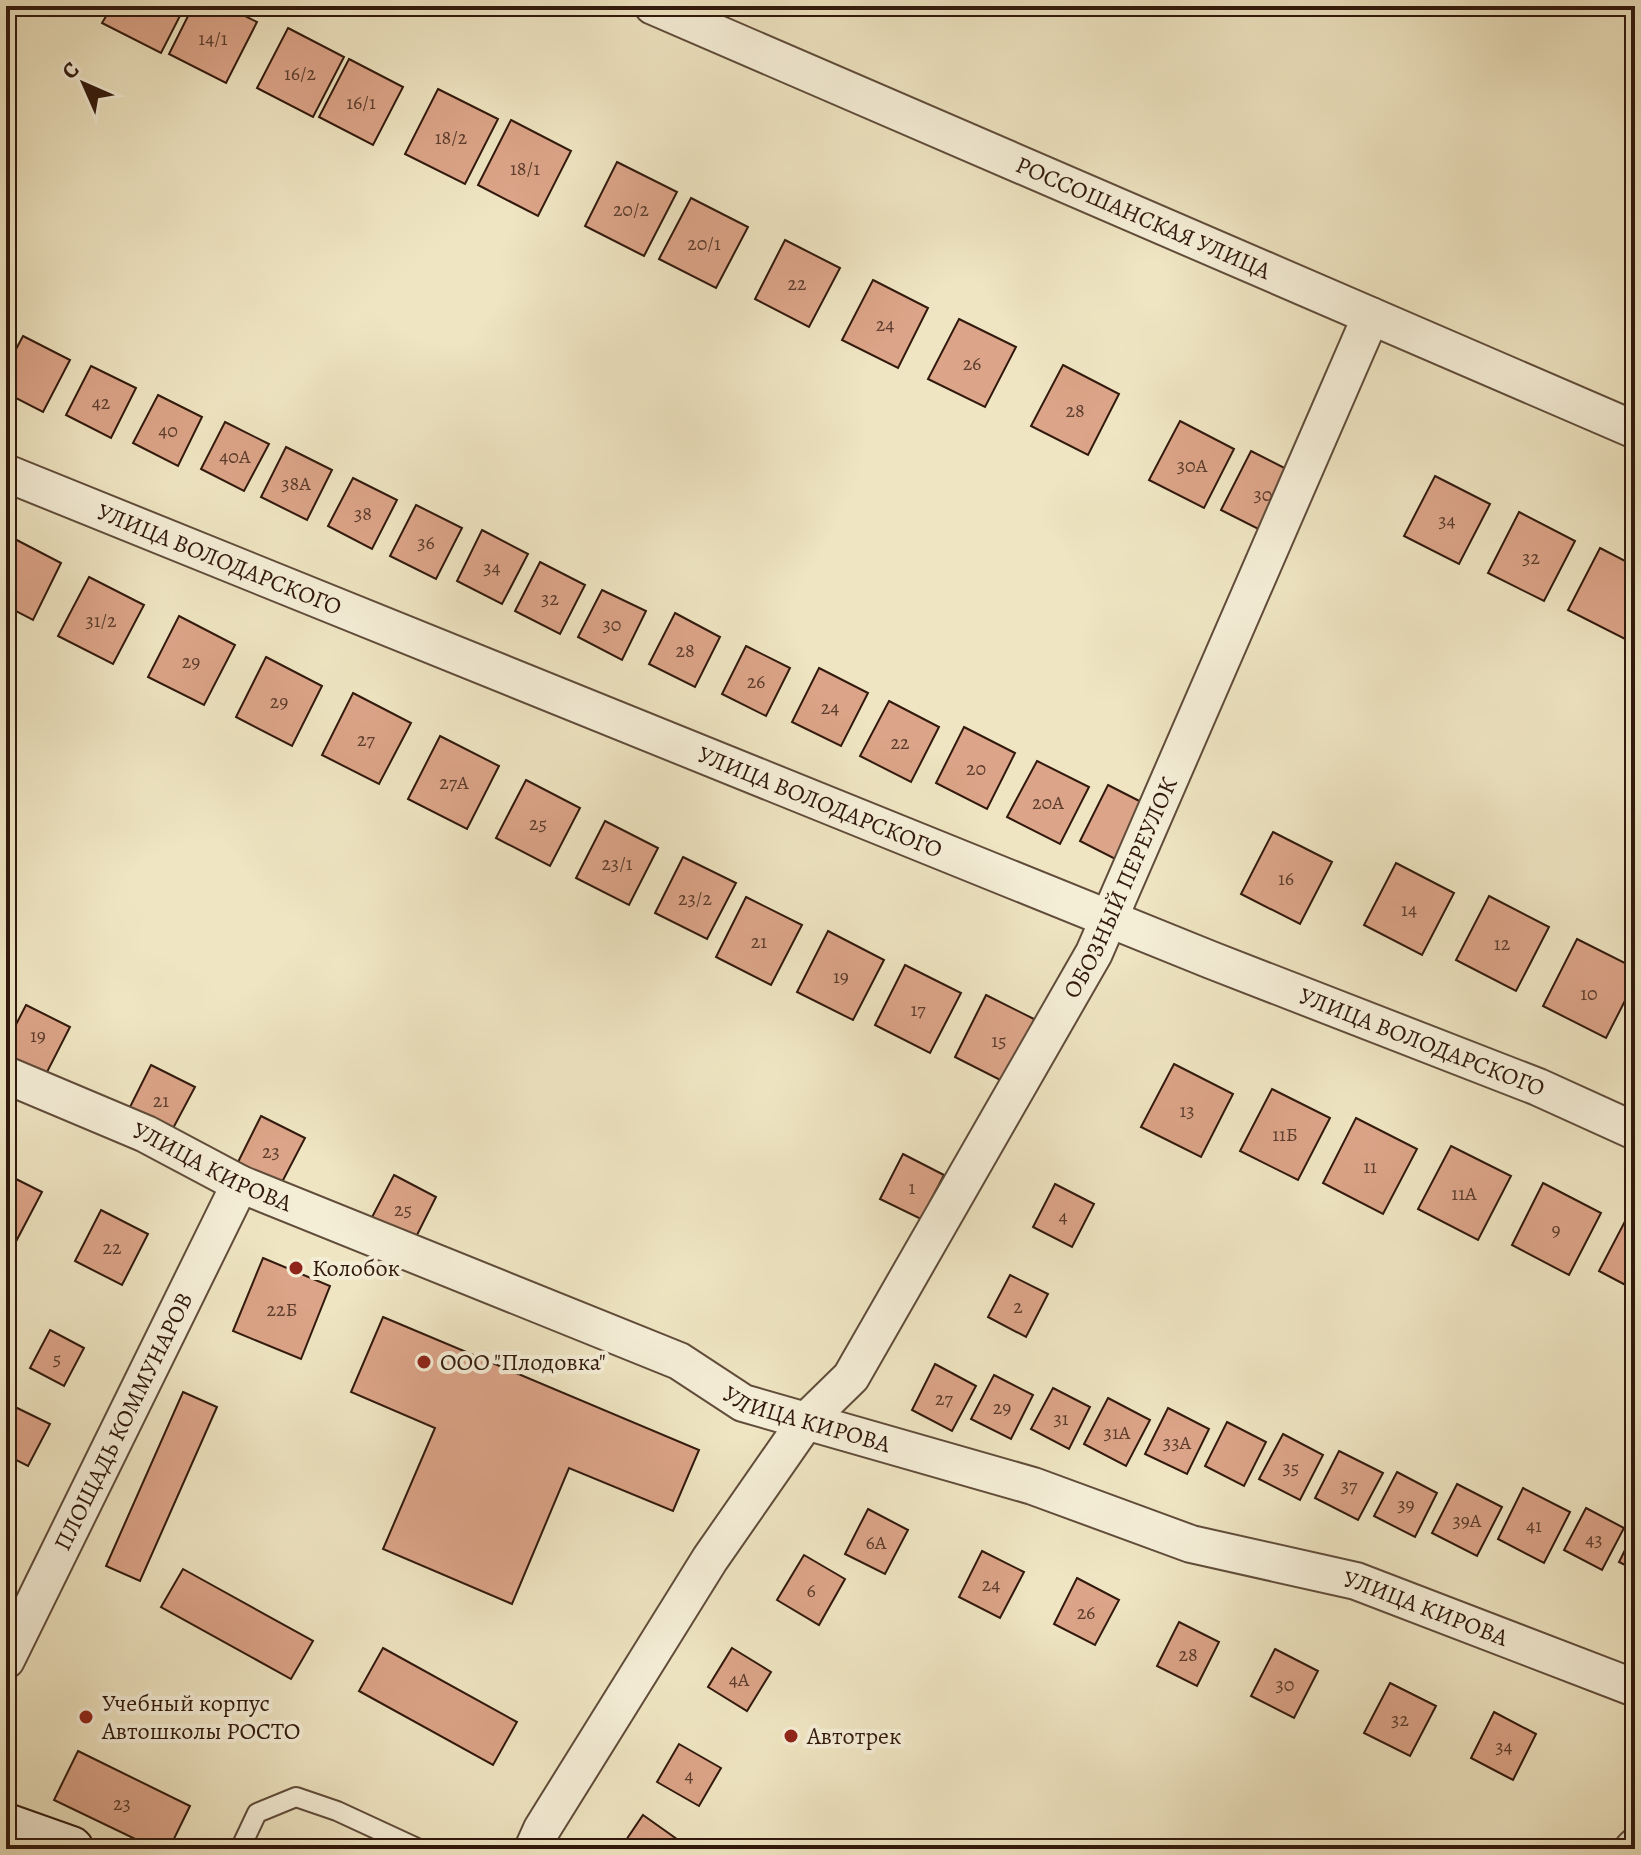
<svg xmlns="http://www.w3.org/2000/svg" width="1641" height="1855" viewBox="0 0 1641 1855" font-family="Alegreya,serif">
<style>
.building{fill:#dca488;stroke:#31190d;stroke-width:2}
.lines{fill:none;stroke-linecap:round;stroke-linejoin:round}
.lane-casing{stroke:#604c3a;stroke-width:22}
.street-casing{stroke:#604c3a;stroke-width:40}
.secondary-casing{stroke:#31190d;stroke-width:48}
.lane{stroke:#f5eed7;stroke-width:18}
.street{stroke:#f5eed7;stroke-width:36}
.secondary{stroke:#f5eed7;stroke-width:44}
.poi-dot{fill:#8f2418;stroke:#f5eed7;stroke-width:3}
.labels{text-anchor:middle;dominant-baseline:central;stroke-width:8;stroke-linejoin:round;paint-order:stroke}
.number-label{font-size:20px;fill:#5c3c2c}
.street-label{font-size:24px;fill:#31190d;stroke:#f5eed7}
.poi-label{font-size:24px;fill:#31190d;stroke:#f5eed7;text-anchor:start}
</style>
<rect width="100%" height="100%" fill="#efe5c2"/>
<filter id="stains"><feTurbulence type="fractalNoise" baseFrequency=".0025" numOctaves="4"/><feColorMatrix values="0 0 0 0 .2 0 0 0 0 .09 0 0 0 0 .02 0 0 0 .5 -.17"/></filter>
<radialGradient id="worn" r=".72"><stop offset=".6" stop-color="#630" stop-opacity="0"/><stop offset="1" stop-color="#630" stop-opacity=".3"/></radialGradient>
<!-- building -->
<g class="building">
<polygon points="112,6 185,6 161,53 102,23"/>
<polygon points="193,6 225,6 257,22 226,83 169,54"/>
<polygon points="288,28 344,57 313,117 257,88"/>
<polygon points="349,59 403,87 373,145 319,117"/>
<polygon points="438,89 498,119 465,184 405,154"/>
<polygon points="511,120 571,151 538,216 478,185"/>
<polygon points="617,162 677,192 644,256 585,226"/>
<polygon points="691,198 748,227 716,288 659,259"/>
<polygon points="785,240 840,268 809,327 755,299"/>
<polygon points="873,280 928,308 898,368 842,340"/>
<polygon points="959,319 1016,347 985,407 928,379"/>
<polygon points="23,336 70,360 43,412 6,393 6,368"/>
<polygon points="1063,365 1119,394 1088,455 1031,426"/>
<polygon points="91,366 136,388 111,438 66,415"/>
<polygon points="158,395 202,417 178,466 133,443"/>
<polygon points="1180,421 1234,449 1204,508 1149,480"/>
<polygon points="225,422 269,444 244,491 201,469"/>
<polygon points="286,447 332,470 307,520 261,497"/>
<polygon points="1251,451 1306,479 1276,538 1221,510"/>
<polygon points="1435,476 1490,504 1459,564 1404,536"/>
<polygon points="353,478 397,500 372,549 328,526"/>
<polygon points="416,505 462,528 436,579 390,556"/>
<polygon points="1519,512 1575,541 1544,601 1488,573"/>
<polygon points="482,530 528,554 502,604 457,581"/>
<polygon points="9,536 61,563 33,620 6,606 6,542"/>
<polygon points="1600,548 1635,566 1635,619 1625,639 1568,610"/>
<polygon points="540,562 585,585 560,634 515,611"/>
<polygon points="89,577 144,605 113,664 58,636"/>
<polygon points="602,590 646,611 622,660 578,637"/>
<polygon points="675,613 720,637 695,687 649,664"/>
<polygon points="179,616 235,645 204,705 148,677"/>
<polygon points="746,646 790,668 766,716 722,694"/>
<polygon points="266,657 322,686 292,746 236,717"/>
<polygon points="819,668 868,693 841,746 792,722"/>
<polygon points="353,693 411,723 379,784 322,755"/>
<polygon points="889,701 939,727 911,782 860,756"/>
<polygon points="964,727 1015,753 987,809 936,783"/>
<polygon points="440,736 499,766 467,829 408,799"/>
<polygon points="1037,761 1089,787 1060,844 1007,817"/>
<polygon points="526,780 580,808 550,866 496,838"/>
<polygon points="1108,785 1159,811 1131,867 1080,841"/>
<polygon points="605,821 658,848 629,905 576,878"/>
<polygon points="1273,832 1332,862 1300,924 1241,894"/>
<polygon points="683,857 736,883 707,939 655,913"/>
<polygon points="1396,863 1454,893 1422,955 1364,925"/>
<polygon points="1489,896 1549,927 1516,991 1456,960"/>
<polygon points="746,897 802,925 771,985 716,957"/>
<polygon points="828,931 884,960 853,1020 797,992"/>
<polygon points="1577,939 1635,968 1635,981 1606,1038 1543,1006"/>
<polygon points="905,965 961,993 930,1053 875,1025"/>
<polygon points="986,995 1044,1024 1012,1086 955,1057"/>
<polygon points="26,1005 70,1027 45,1076 6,1056 6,1044"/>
<polygon points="1174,1064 1233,1094 1201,1157 1141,1127"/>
<polygon points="151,1065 195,1087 170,1134 127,1113"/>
<polygon points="1272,1089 1330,1118 1298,1180 1240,1151"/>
<polygon points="261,1116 305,1138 280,1186 237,1164"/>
<polygon points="1356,1118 1417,1149 1383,1214 1323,1183"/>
<polygon points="1451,1146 1511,1176 1478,1240 1418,1209"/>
<polygon points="903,1154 944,1175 921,1219 880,1199"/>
<polygon points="6,1174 42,1192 11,1251 6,1248"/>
<polygon points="394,1175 436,1197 413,1243 370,1221"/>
<polygon points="1543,1183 1601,1213 1569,1275 1512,1245"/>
<polygon points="1055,1184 1094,1204 1072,1247 1033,1227"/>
<polygon points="1633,1206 1635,1207 1635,1290 1599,1271"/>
<polygon points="101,1210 148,1234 122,1285 75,1261"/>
<polygon points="263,1258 330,1286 301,1359 233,1331"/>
<polygon points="1010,1275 1048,1294 1026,1337 988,1317"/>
<polygon points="383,1317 699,1450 673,1511 569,1468 512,1604 383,1549 435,1428 351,1392"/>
<polygon points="50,1330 84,1348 64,1386 30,1368"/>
<polygon points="935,1364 976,1386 952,1431 912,1410"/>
<polygon points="994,1375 1033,1395 1011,1439 971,1419"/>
<polygon points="1053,1388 1090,1407 1069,1449 1031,1429"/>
<polygon points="183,1392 217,1407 140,1581 106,1566"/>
<polygon points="1108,1398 1150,1420 1126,1466 1084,1444"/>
<polygon points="11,1405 50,1424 28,1466 6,1455 6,1415"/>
<polygon points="1168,1408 1209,1429 1187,1474 1145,1454"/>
<polygon points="1227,1422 1266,1442 1244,1486 1205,1466"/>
<polygon points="1283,1434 1323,1455 1300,1500 1259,1479"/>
<polygon points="1339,1451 1383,1473 1358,1520 1315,1498"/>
<polygon points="1397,1472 1437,1493 1415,1537 1374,1516"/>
<polygon points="1457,1484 1502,1507 1477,1556 1432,1533"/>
<polygon points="1523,1488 1570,1512 1544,1563 1498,1539"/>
<polygon points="1586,1508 1624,1528 1602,1570 1564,1550"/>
<polygon points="868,1509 908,1530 885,1574 845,1554"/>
<polygon points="1635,1530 1635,1570 1619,1562"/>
<polygon points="982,1551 1024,1572 1000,1618 959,1597"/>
<polygon points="804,1555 845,1579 819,1625 777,1600"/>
<polygon points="183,1569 313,1641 291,1679 161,1607"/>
<polygon points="1077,1578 1119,1600 1095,1645 1054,1624"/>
<polygon points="1179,1622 1219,1642 1197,1686 1157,1666"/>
<polygon points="383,1648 517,1722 493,1765 359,1691"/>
<polygon points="732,1648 771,1672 747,1711 708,1687"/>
<polygon points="1275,1649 1318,1671 1294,1718 1251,1696"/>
<polygon points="1390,1683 1436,1706 1410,1756 1364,1733"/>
<polygon points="1494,1712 1536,1734 1513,1780 1471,1758"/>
<polygon points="679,1744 721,1768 699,1806 657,1782"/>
<polygon points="78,1751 190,1806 169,1849 156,1849 54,1800"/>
<polygon points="643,1815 681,1842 676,1849 620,1849"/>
</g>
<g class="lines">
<!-- lane casing -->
<g class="lane-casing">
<polyline id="lane" points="240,1849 257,1813 296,1797 337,1811 417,1848"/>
</g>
<!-- street casing -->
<g class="street-casing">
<g id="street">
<path id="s1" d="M653 6 1635 430"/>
<path id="s2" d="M6 473 1211 960 1538 1087 1635 1131"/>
<path id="s3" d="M6 1075 146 1134 240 1184 679 1361 743 1403 1033 1486 1191 1544 1356 1581 1635 1688"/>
<path id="s4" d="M6 1660 240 1184"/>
<path id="s5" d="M533 1849 542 1829 710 1559 806 1421 851 1377 1094 953 1371 316"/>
<polyline points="1633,1849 1635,1847"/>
</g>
</g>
<!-- secondary casing -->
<g class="secondary-casing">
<polyline id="secondary" points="6,1826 71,1849"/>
</g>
<!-- lane -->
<use href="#lane" class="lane"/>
<!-- street -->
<use href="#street" class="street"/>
<!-- secondary -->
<use href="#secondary" class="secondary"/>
</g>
<!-- markers -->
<g class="poi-dot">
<circle cx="296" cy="1268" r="8"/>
<circle cx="424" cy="1362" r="8"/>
<circle cx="86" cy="1717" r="8"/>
<circle cx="791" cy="1736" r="8"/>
</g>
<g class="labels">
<!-- number labels -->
<g class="number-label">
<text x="213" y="38">14/1</text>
<text x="300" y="73">16/2</text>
<text x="361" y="102">16/1</text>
<text x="451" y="137">18/2</text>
<text x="525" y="168">18/1</text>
<text x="631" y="209">20/2</text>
<text x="704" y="243">20/1</text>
<text x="797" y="283">22</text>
<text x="885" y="324">24</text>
<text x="972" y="363">26</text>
<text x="101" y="402">42</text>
<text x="1075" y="410">28</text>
<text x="168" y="430">40</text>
<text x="235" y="456">40А</text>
<text x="1192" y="465">30А</text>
<text x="296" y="483">38А</text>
<text x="1263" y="494">30</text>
<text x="363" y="513">38</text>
<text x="1447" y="520">34</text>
<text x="426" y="542">36</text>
<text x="1531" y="557">32</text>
<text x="492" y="567">34</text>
<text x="550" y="598">32</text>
<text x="101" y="620">31/2</text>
<text x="612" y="624">30</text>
<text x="685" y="650">28</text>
<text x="191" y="661">29</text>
<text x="756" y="681">26</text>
<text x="279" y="701">29</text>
<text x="830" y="707">24</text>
<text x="366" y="739">27</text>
<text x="900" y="742">22</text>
<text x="976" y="768">20</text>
<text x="454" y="782">27А</text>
<text x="1048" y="802">20А</text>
<text x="538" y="823">25</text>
<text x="617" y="863">23/1</text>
<text x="1286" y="878">16</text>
<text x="695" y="898">23/2</text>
<text x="1409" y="909">14</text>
<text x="759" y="941">21</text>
<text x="1502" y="943">12</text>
<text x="841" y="976">19</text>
<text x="1589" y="993">10</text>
<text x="918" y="1009">17</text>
<text x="38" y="1035">19</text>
<text x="999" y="1040">15</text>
<text x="161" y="1100">21</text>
<text x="1187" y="1110">13</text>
<text x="1285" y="1134">11Б</text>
<text x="271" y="1151">23</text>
<text x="1370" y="1166">11</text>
<text x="912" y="1187">1</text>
<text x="1464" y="1193">11А</text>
<text x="403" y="1209">25</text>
<text x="1063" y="1216">4</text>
<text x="1556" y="1229">9</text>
<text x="112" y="1247">22</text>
<text x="1018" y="1306">2</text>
<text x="282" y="1309">22Б</text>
<text x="57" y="1358">5</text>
<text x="944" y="1398">27</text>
<text x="1002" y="1407">29</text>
<text x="1061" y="1418">31</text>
<text x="1117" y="1432">31А</text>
<text x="1177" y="1442">33А</text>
<text x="1291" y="1467">35</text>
<text x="1349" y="1485">37</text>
<text x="1406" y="1504">39</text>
<text x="1467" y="1520">39А</text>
<text x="1534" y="1525">41</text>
<text x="1594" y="1539">43</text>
<text x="876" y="1542">6А</text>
<text x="991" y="1584">24</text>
<text x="811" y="1590">6</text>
<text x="1086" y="1612">26</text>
<text x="1188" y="1654">28</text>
<text x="739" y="1679">4А</text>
<text x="1285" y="1684">30</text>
<text x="1400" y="1719">32</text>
<text x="1504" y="1746">34</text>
<text x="689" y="1775">4</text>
<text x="122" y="1803">23</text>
</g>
<!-- street labels -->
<g class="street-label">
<text stroke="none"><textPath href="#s1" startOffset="534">РОССОШАНСКАЯ УЛИЦА</textPath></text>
<text stroke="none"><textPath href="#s2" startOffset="230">УЛИЦА ВОЛОДАРСКОГО</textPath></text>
<text stroke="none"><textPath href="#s2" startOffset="878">УЛИЦА ВОЛОДАРСКОГО</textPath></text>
<text stroke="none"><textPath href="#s5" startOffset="1130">ОБОЗНЫЙ ПЕРЕУЛОК</textPath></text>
<text stroke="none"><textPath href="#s2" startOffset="1526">УЛИЦА ВОЛОДАРСКОГО</textPath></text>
<text stroke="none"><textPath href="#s3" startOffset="226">УЛИЦА КИРОВА</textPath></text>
<text stroke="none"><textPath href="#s3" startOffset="874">УЛИЦА КИРОВА</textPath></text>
<text stroke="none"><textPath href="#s4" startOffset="266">ПЛОЩАДЬ КОММУНАРОВ</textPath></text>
<text stroke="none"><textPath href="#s3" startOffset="1522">УЛИЦА КИРОВА</textPath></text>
</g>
<!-- poi labels -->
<g class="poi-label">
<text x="312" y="1268">Колобок</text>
<text x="440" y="1362">ООО "Плодовка"</text>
<text x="102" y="1703">Учебный корпус<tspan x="102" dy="28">Автошколы РОСТО</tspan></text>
<text x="807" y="1736">Автотрек</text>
</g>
</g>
<!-- margin -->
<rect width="1641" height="1855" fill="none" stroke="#efe5c2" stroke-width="32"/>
<rect x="8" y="8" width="1625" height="1839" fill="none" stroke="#31190d" stroke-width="4"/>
<rect x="16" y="16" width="1609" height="1823" fill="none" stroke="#31190d" stroke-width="2"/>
<!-- north arrow -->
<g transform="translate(84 84) rotate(315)" stroke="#f5eed7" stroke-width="6" paint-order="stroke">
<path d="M0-6L14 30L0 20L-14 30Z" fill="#31190d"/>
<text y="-12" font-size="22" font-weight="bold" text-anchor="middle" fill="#31190d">С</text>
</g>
<rect width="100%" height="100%" filter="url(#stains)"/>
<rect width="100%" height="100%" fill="url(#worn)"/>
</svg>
